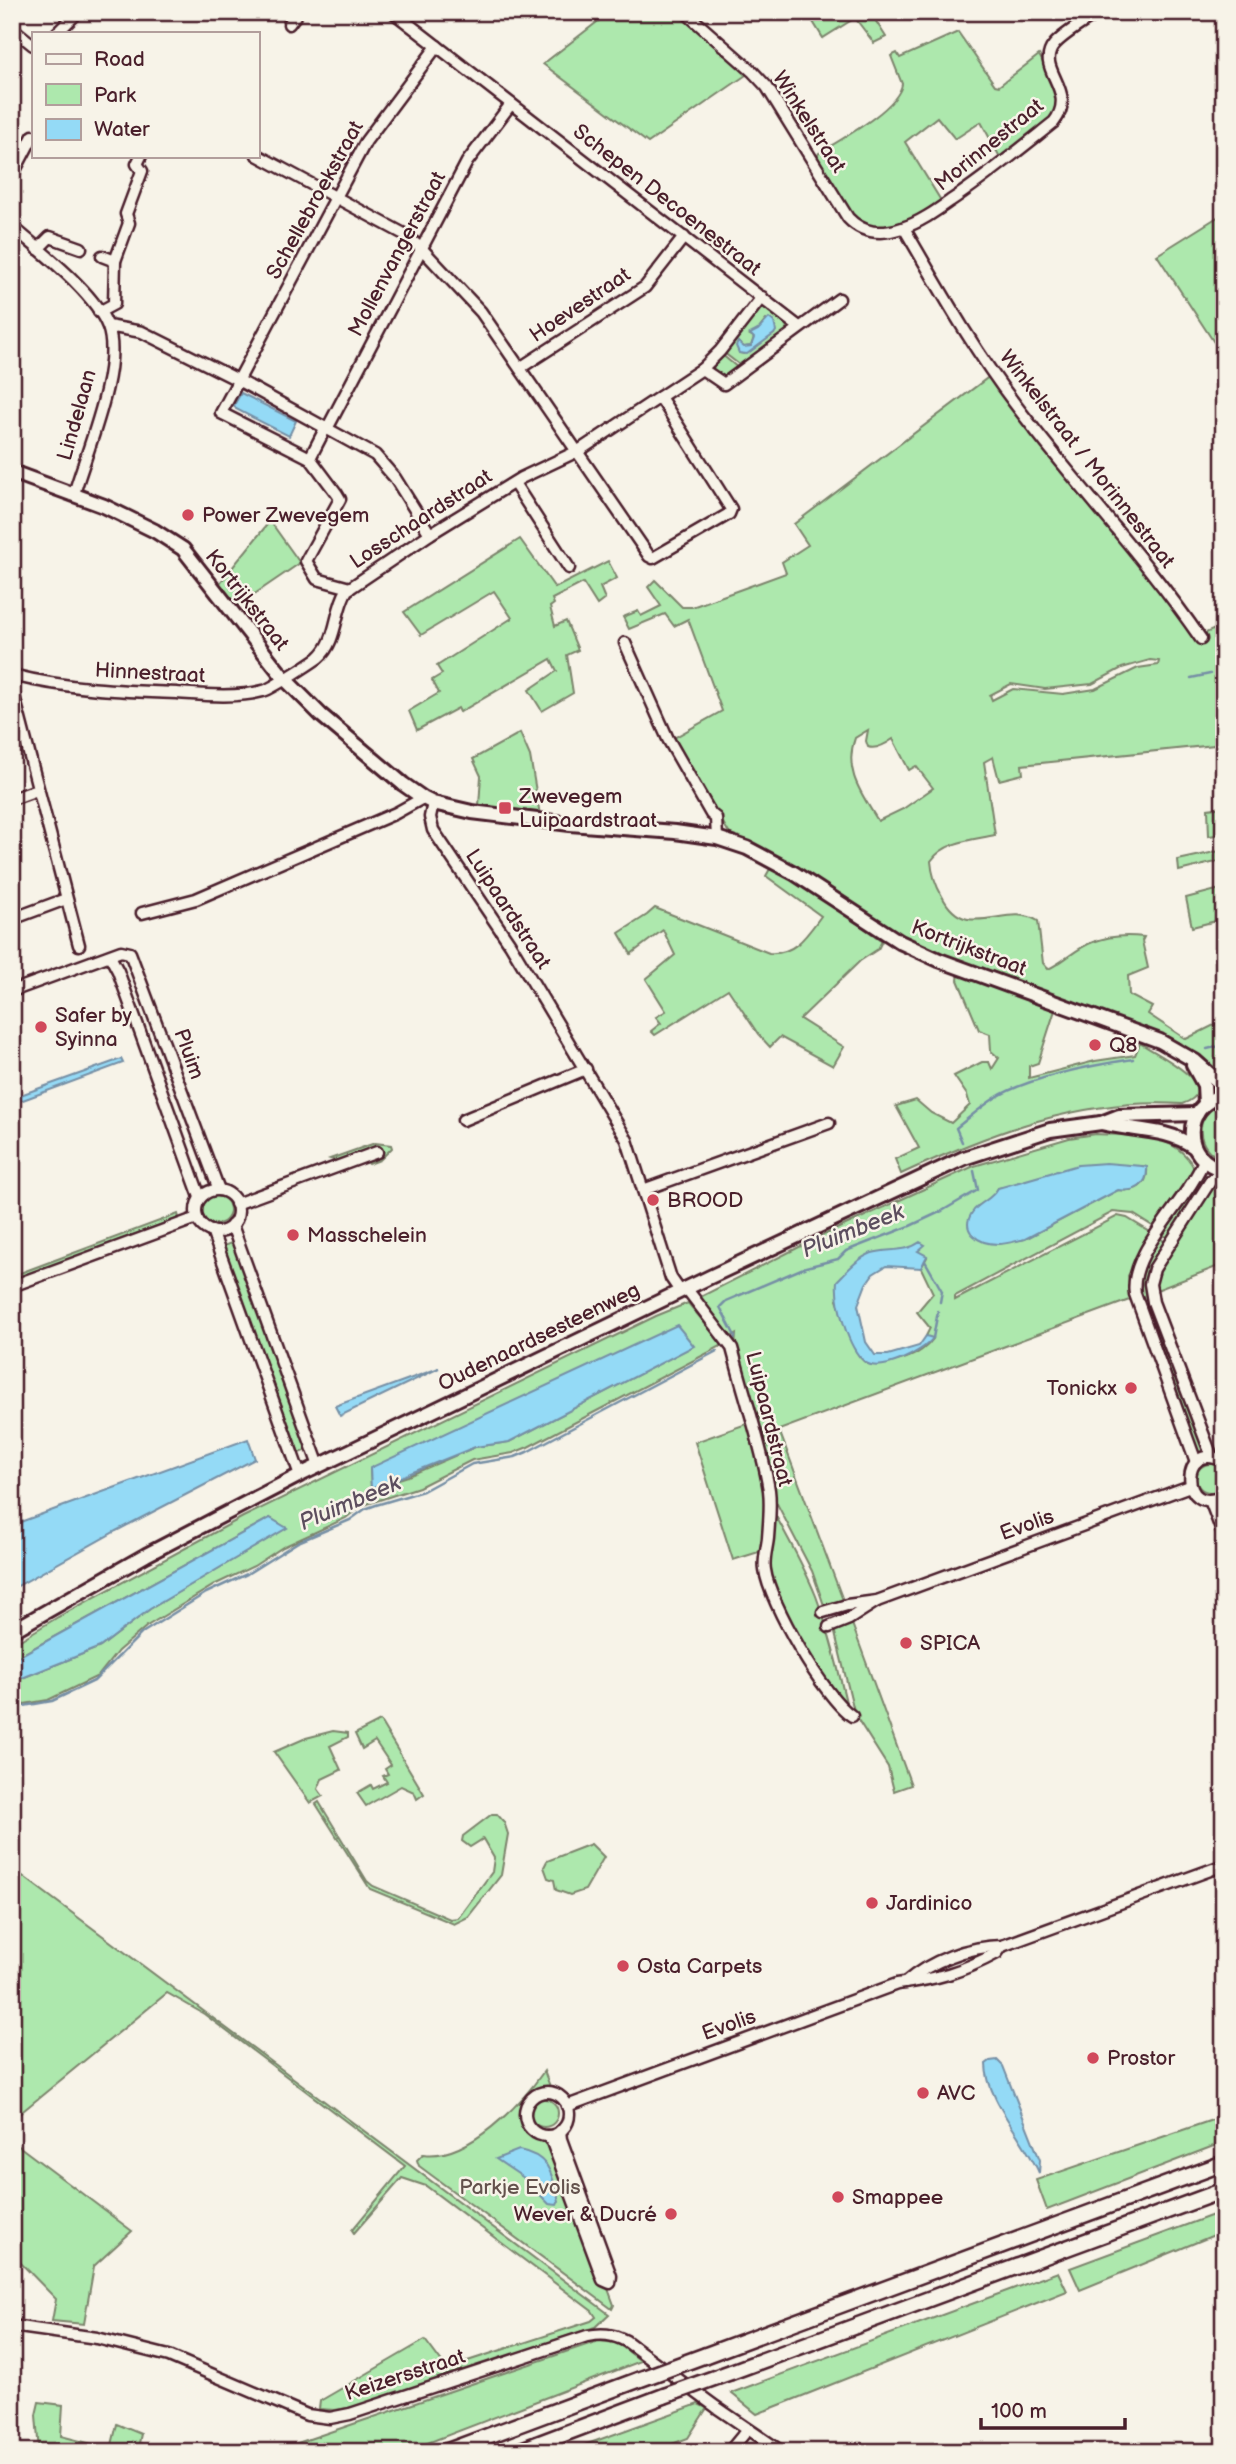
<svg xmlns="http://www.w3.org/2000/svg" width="1236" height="2464" viewBox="0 0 1236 2464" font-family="'Balsamiq Sans',sans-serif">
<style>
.green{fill:#ade8ad;stroke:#7c846c;stroke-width:2;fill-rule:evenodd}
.water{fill:#94daf6;stroke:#768fa5;stroke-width:2}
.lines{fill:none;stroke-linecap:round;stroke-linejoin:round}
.stream{stroke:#768fa5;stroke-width:2.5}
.minor-casing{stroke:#4a1f2b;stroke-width:15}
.major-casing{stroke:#4a1f2b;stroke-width:18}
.highway-casing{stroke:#4a1f2b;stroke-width:19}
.minor{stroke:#f7f3e8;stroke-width:10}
.major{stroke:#f7f3e8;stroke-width:12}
.highway{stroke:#f7f3e8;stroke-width:14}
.highway-bridge-casing{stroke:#4a1f2b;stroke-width:19;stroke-linecap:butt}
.highway-bridge{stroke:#f7f3e8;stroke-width:14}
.poi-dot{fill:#d1495b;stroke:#f7f3e8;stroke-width:2.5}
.labels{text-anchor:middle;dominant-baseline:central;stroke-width:5;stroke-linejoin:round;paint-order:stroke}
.street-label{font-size:21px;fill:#4a1f2b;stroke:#f7f3e8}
.poi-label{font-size:21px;fill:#4a1f2b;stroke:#f7f3e8;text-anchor:start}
.park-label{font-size:21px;fill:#63514c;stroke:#f7f3e8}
.water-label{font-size:23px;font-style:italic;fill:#5c4e5e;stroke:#f7f3e8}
</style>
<rect width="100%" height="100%" fill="#f7f3e8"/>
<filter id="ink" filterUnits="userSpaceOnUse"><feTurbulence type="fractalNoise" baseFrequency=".0143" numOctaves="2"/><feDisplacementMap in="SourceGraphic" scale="14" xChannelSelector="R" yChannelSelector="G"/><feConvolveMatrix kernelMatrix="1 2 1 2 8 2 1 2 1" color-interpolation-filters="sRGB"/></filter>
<g filter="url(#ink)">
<!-- green -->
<g class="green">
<polygon points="610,12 682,12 749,73 648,143 543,64"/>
<polygon points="807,12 870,12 886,37 874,43 855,18 823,38"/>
<path d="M958 32 995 85 999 86 1039 55 1060 94 1058 112 1002 161 981 122 955 139 937 117 905 142 943 204C920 217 875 243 852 219 842 209 824 173 816 159L819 153C840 140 899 108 902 84L891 56 897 53 900 58Z"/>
<polygon points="1224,213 1224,347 1219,350 1157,255"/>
<path d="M764 307 786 322 787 331 741 366 723 352 758 311ZM766 320 774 334 744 354 739 353V343L744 347 751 346 754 337 750 335 758 330Z"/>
<polygon points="721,354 738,368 724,379 714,374 712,370"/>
<path d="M990 376 1199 636 1224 625V744L1022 765 1023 774 999 780 993 757 984 762 995 835C972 840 945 841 931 861 932 875 935 884 942 896 966 944 1006 901 1038 921L1043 963 1048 969C1064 962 1076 948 1093 942 1108 936 1128 935 1144 937L1142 941 1148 968 1128 976 1129 995 1152 1007 1148 1014 1186 1039 1224 1020V1078L1181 1043 1166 1040 895 936 790 867 729 833 674 738 722 711 688 619 674 626 665 614 629 629 623 617 638 611 641 616 661 606 648 587 655 580 682 607H692L786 573 782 562 808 545 794 524ZM1150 660 1159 661 1158 665 1138 668 1095 689 1063 694 1013 689 992 700 990 695 1011 684 1045 689 1092 684 1122 668ZM868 730 866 741 868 747C876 750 886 744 893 739L909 770 916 766 933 788 903 809 878 821C862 794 843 771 855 738Z"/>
<polygon points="270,521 300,563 237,606 219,584"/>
<polygon points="520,539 555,588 608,561 617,578 600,587 605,599 597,605 583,583 552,599 554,604 550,607 555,626 566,621 578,650 567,655 573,693 542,711 529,690 557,671 551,659 460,712 458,708 417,730 409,711 439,693 432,680 442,674 437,666 512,618 494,591 421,635 404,612"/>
<polygon points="520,733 530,756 540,815 479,806 481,776 473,759"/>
<polygon points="1224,807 1224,839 1222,834 1209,836 1208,809"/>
<polygon points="1224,850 1224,860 1179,871 1178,860"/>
<path d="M771 867 804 885 882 941 878 949 860 961 800 1019 844 1047 833 1066 780 1037 770 1047 758 1034 728 989 655 1035 651 1031 661 1023 656 1017 666 1011 646 979 675 955 663 930 631 954 619 933 647 915 655 908 769 953C795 955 807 935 821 916L766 876Z"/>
<polygon points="1224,888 1224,925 1220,920 1192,927 1186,898"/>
<path d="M959 973 1055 1010 1038 1063 1029 1066V1078L1095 1061 1135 1055 1140 1043C1151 1051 1230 1088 1182 1104 1082 1097 990 1133 901 1174L895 1159 919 1148 896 1106 916 1100 931 1113 951 1123 970 1105 967 1095 954 1076 982 1062H989L992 1069 999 1058 991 1051 990 1034 979 1030 958 980Z"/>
<path d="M1224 1104V1160C1194 1151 1192 1111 1224 1104Z"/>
<path d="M1096 1134C1132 1136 1175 1131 1194 1168L1192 1174 1158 1226 1154 1227 1133 1214 1113 1212 955 1296V1300L1118 1216 1127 1218 1150 1232 1128 1276 1132 1299 779 1430 844 1603 825 1608 812 1571 773 1496 735 1349 736 1334 727 1339 700 1300V1297L817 1238 974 1166 1069 1138ZM1142 1166 1147 1167C1149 1187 1134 1192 1118 1190L1025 1239 998 1244 978 1206 994 1196 998 1188ZM912 1248 927 1257 921 1268 933 1293 917 1312 930 1328 926 1336 933 1339C924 1351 911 1358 896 1361 888 1363 876 1367 868 1364 852 1357 843 1316 837 1300L871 1254Z"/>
<polygon points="375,1143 391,1145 392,1148 380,1160 369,1164 367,1161 378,1156 375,1147 337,1161 330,1159"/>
<polygon points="1203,1173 1209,1177 1169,1239 1162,1234"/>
<polygon points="1218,1180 1224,1182 1224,1264 1154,1291 1155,1275"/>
<circle cx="216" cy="1210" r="14"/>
<polygon points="178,1214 179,1218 12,1280 12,1276"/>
<polygon points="1159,1237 1165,1242 1164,1246 1149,1270 1146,1284 1206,1454 1198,1457 1137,1290 1144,1260"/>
<polygon points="234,1242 310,1449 299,1453 223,1246"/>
<path d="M688 1303 723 1345 528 1447 513 1453 472 1460 419 1487 361 1506 346 1518 283 1547 254 1566 216 1584 147 1626 118 1651 98 1676 48 1700 12 1706V1682L100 1647 150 1609 286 1528 270 1518 12 1660V1645L58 1617 243 1517 656 1316ZM693 1346 509 1442 475 1447 408 1476 371 1488 370 1469 525 1397Z"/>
<polygon points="749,1423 763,1472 766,1501 762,1551 733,1560 695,1442"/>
<circle cx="1210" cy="1478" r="14"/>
<path d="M772 1509C788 1538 804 1566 816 1596 830 1634 839 1672 848 1711L801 1645 768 1577Z"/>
<polygon points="851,1621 911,1785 894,1791 888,1767 855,1715 834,1629"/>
<polygon points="380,1721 424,1794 417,1799 414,1792 401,1786 366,1806 357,1793 371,1785 373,1789 387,1782 383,1776 388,1774 385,1769 391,1765 375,1741 362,1749 355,1734"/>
<polygon points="333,1731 348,1733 348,1737 330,1746 341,1770 322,1779 318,1789 323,1796 310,1803 274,1752 306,1738"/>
<polygon points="319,1802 367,1881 373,1886 450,1919 458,1918 492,1872 494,1858 483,1839 470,1847 462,1841 463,1836 492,1814 497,1814 504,1822 508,1834 501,1875 468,1917 454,1924 370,1889 316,1804"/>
<polygon points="591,1844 604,1857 585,1890 570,1895 556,1890 554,1880 548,1878 544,1867 547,1861"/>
<polygon points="12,1868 609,2314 595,2327 354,2407 335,2410 319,2409 320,2401 425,2340 446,2368 591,2321 596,2317 592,2311 426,2186 402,2178 354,2233 352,2230 405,2166 204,2014 167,1993 12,2120"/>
<path d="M544 2071 551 2089C531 2087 512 2107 525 2127 530 2135 540 2139 549 2143L602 2284 607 2286 614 2305 612 2309 419 2166 417 2160 423 2154C467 2161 522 2103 544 2071Z"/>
<circle cx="544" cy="2113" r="14"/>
<polygon points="1224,2116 1224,2142 1047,2210 1036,2180"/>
<polygon points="12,2141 132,2231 94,2266 84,2324 52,2321 56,2299 12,2254"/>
<polygon points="1224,2211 1224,2231 1080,2290 1070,2268"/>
<polygon points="1058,2272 1067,2291 757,2414 731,2393"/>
<polygon points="598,2341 617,2343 641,2361 404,2452 271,2452"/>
<polygon points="39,2402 63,2405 61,2436 111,2449 117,2424 141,2434 139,2443 170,2452 39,2452 36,2415"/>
<polygon points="698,2404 707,2408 688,2438 651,2452 565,2452"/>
</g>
<!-- water -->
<g class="water">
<polygon points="769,318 774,322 776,331 774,334 747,354 739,353 736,346 738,342 744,347 751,346 754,338 750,334 758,330"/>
<polygon points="241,393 296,421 289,436 236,409 234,405"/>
<polygon points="121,1059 123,1063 12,1104 12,1098"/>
<path d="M1106 1163 1142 1166 1147 1167C1148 1187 1134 1192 1118 1190L1025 1239C1016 1241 1007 1244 998 1244 978 1244 958 1230 974 1210 982 1201 992 1199 998 1188L1078 1165Z"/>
<path d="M920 1242 925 1245 918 1251 927 1256 921 1268 886 1266 873 1274 866 1284 858 1305 866 1342 875 1355H888L919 1346 926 1336 933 1338C923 1352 880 1374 865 1362 848 1349 835 1302 837 1281 847 1271 858 1258 872 1253 888 1248 905 1253 920 1242Z"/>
<polygon points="677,1325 694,1346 509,1442 475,1447 371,1489 370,1468"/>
<polygon points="439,1368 340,1416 335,1406"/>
<polygon points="248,1439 255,1459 116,1531 12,1589 12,1525"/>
<polygon points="270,1518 287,1528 150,1609 100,1647 12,1682 12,1660"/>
<path d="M997 2060 1003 2066 1040 2160 1039 2173C1026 2141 986 2100 986 2064L990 2061Z"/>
<path d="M519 2150C550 2156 552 2174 559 2201L557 2205 549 2204 524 2178 496 2159Z"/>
</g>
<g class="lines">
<!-- stream -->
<g class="stream">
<polyline points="1218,668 1224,663"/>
<polyline points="1191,678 1210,674"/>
<polyline points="1207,1049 1224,1045"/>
<path d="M962 1142 956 1128C969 1118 981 1107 995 1098 1029 1077 1094 1065 1133 1059"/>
<polyline points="925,1261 942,1291 940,1302"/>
<polyline points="933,1338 938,1311"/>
<polyline points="733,1342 735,1336 720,1307 726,1301 806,1267 838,1259 846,1251 910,1226 942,1211 978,1190 974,1171"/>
<polyline points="12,1708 52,1701 94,1681 142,1633 206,1593 247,1574 298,1542 350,1520 365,1509 376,1505 423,1491 472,1464 515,1457 527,1452 717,1351"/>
</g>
<!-- minor casing -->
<g class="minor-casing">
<g id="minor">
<polyline points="393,12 799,327"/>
<path d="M685 12 753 72 767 87 848 218C863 234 881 235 902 228 919 223 936 211 950 201 986 177 1020 149 1054 122 1079 90 1034 69 1054 45 1063 34 1086 21 1099 12"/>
<polyline points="289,24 298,12"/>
<polyline points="12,28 33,45"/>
<polyline points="57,33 78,12"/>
<polyline points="257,155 404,234 422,249 481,312 649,556 653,558 729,514 731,509 660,397"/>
<polyline points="12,176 33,136"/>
<path d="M12 226C40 251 95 292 108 327 123 367 86 452 74 494"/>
<path d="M904 228C939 288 973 349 1015 404 1075 484 1145 557 1201 639"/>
<polyline points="38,249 50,237 81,248"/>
<polyline points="102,256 115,261"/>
<polyline points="99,312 114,304 115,261 129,223 126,214 142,171 137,164 141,156"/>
<polyline points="108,326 142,332 238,380 375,455 395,478 430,534"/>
<polyline points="520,368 645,287 684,237"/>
<polyline points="702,369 724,384 839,299"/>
<polyline points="327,429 467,162 511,104"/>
<polyline points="310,458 326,427"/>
<polyline points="514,483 569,568"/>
<polyline points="350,588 317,579 306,561 340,499 337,494 310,458 221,413 366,141 437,46"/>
<polyline points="625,643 668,739 711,814 716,818 717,838"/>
<path d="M12 675C67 689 121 691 177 693 205 695 236 698 263 691 270 690 311 663 318 658 338 641 334 611 347 590L430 534 521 478 580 450 702 369 720 351 762 297"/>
<polyline points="14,676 13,692 79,945"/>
<polyline points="12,799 37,790"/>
<polyline points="433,803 430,817 433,830 510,944 627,1140 671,1278 680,1291"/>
<polyline points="142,913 196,899 396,813 423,798"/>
<polyline points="12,919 66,899"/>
<polyline points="110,956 118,971 200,1197"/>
<polyline points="12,991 121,951 130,953 219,1190"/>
<polyline points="463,1120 586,1069"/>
<polyline points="643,1190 829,1123"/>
<circle cx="217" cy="1211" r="21"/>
<polyline points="236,1204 377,1152"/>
<polyline points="232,1225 319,1466"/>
<polyline points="212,1231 300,1475"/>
<polyline points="12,1286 197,1218"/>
<path d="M686 1288 732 1348 735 1359C746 1402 762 1446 769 1490 771 1505 769 1523 768 1538 767 1548 763 1560 765 1570 769 1602 825 1699 852 1716"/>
<polyline points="1212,1457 1153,1302 1150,1284 1154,1269 1211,1180 1224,1171"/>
<path d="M1196 1462 1135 1294C1128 1252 1188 1201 1204 1160"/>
<path d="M1224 1462C1179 1436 1179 1521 1224 1495"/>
<polyline points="1210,1500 1224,1537"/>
<polyline points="823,1612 847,1605 877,1601 1190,1486"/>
<polyline points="829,1627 849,1619 877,1601"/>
<path d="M905 1983C930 1961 969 1946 1002 1946L1224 1865"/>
<circle cx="547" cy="2114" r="22"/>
<path d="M567 2106 897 1984C937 1979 962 1972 997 1953L1002 1946"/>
<polyline points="547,2136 552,2142 603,2280 610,2283 611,2276 561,2139 560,2131"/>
<path d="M12 2326 97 2338 169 2356 307 2415 330 2418 350 2414 587 2336C602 2333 612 2334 626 2341L716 2407 782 2452"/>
<polyline points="729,2452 748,2429"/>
</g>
</g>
<!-- major casing -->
<g class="major-casing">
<g id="major">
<polyline points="12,472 104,506 155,531 183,549 284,678 321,715 403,784 423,798 433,803 472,812 570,824 675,832 717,838 747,848 794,873 900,942 939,960 1160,1041 1195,1061 1224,1087"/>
<polyline points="1193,1065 1204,1085 1205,1104"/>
<path d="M1224 1095C1181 1105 1181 1160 1224 1170"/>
<path d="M1101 1123C1133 1131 1167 1128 1194 1147"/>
<polyline points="12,1631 146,1555 300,1475 710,1277 964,1158 1050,1130 1101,1123 1119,1116 1197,1114"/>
</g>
</g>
<!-- highway casing -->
<g class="highway-casing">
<g id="highway">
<polyline points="706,2355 1224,2163"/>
<polyline points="731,2372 1224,2190"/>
<polyline points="445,2452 638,2380"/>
<polyline points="516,2452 664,2396"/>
</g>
</g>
<!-- minor -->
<use href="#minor" class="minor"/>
<!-- major -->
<use href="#major" class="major"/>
<!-- highway -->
<use href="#highway" class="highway"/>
<!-- highway-bridge casing -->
<g class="highway-bridge-casing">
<g id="highway-bridge">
<polyline points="638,2380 706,2355"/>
<polyline points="664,2396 731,2372"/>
</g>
</g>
<!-- highway-bridge -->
<use href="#highway-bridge" class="highway-bridge"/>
</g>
</g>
<!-- markers -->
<g class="poi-dot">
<circle cx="188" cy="515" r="7"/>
<rect x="498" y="801" width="14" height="14" rx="3.5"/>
<circle cx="41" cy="1027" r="7"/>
<circle cx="1095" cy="1045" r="7"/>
<circle cx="653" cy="1200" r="7"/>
<circle cx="293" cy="1235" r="7"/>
<circle cx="1131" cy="1388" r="7"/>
<circle cx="906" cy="1643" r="7"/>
<circle cx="872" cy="1903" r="7"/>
<circle cx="623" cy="1966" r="7"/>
<circle cx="1093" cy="2058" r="7"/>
<circle cx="923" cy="2093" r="7"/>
<circle cx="838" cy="2197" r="7"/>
<circle cx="671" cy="2214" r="7"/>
</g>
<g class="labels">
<!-- street labels -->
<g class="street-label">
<text transform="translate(809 122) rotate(57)">Winkelstraat</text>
<text transform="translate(989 145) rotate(-39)">Morinnestraat</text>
<text transform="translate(315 200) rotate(-61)">Schellebroekstraat</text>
<text transform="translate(667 200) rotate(38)">Schepen Decoenestraat</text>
<text transform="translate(397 254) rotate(-62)">Mollenvangerstraat</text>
<text transform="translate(580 305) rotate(-34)">Hoevestraat</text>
<text transform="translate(77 415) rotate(-74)">Lindelaan</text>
<text transform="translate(1087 459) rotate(52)">Winkelstraat / Morinnestraat</text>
<text transform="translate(421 519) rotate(-33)">Losschaardstraat</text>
<text transform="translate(247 600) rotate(52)">Kortrijkstraat</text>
<text transform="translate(150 673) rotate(3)">Hinnestraat</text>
<text transform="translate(508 909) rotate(57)">Luipaardstraat</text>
<text transform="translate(969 948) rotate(21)">Kortrijkstraat</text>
<text transform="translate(189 1054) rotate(70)">Pluim</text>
<text transform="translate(539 1337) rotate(-26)">Oudenaardsesteenweg</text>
<text transform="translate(769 1419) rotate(76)">Luipaardstraat</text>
<text transform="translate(1027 1525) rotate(-20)">Evolis</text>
<text transform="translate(729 2025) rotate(-20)">Evolis</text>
<text transform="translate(405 2375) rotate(-18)">Keizersstraat</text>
</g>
<!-- poi labels -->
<g class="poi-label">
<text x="202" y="515">Power Zwevegem</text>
<text x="519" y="796">Zwevegem<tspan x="519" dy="24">Luipaardstraat</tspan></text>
<text x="55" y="1015">Safer by<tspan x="55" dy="24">Syinna</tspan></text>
<text x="1109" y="1045">Q8</text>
<text x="667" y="1200">BROOD</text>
<text x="307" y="1235">Masschelein</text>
<text x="1117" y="1388" text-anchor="end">Tonickx</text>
<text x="920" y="1643">SPICA</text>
<text x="886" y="1903">Jardinico</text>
<text x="637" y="1966">Osta Carpets</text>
<text x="1107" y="2058">Prostor</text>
<text x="937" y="2093">AVC</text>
<text x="852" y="2197">Smappee</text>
<text x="657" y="2214" text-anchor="end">Wever &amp; Ducré</text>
</g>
<!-- park labels -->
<g class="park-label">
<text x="520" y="2187">Parkje Evolis</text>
</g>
<!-- water labels -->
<g class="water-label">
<text transform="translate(853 1231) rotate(-22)">Pluimbeek</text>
<text transform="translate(350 1503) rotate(-23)">Pluimbeek</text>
</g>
</g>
<!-- margin -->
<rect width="1236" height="2464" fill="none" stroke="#f7f3e8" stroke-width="42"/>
<rect x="21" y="21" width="1194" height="2422" fill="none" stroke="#4a1f2b" stroke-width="2.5" filter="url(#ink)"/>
<!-- legend -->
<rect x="32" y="32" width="228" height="126" fill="#f7f3e8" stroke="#b29e9c" stroke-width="2"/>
<rect x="46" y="54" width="35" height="10" fill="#f7f3e8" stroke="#b29e9c" stroke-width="2"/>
<text x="94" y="66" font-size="21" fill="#4a1f2b">Road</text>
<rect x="46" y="84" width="35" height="21" fill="#ade8ad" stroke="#b29e9c" stroke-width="2"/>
<text x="94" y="102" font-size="21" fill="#4a1f2b">Park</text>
<rect x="46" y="119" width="35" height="21" fill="#94daf6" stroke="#b29e9c" stroke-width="2"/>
<text x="94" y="136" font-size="21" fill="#4a1f2b">Water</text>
<!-- scale -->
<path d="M981 2418v10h144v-10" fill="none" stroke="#4a1f2b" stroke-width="3.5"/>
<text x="991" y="2418" font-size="21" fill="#4a1f2b" stroke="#f7f3e8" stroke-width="5" paint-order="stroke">100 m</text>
</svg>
